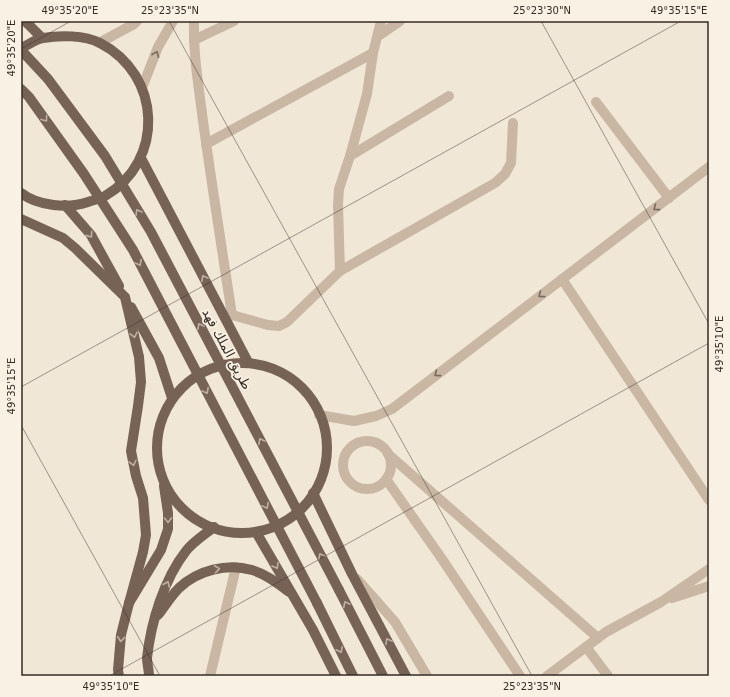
<svg xmlns="http://www.w3.org/2000/svg" width="730" height="697" viewBox="0 0 730 697" font-family="'DejaVu Sans',Vazirmatn,sans-serif">
<style>
.lines{fill:none;stroke-linecap:round;stroke-linejoin:round}
.minor{stroke:#c9b7a3;stroke-width:10}
.major{stroke:#766356;stroke-width:10}
.major-bridge{stroke:#766356;stroke-width:10}
.oneway{stroke:#776a5e}
.oneway2{stroke:#beb1a4}
.ticks{fill:none;stroke:#342b25;stroke-width:1;stroke-opacity:0.45}
.labels{text-anchor:middle;dominant-baseline:central;stroke-width:3.5;stroke-linejoin:round;paint-order:stroke}
.street-label{font-size:13px;fill:#342b25;stroke:#f9f1e3}
.neatline{fill:none;stroke:#342b25;stroke-width:1.5}
.ticks-label{font-size:10px;text-anchor:middle;fill:#342b25}
</style>
<rect width="100%" height="100%" fill="#f1e7d7"/>
<g class="lines">
<!-- minor -->
<g class="minor">
<path d="M194 21C193 55 199 88 203 121 212 186 222 250 232 315L228 318"/>
<polyline points="378,36 400,21"/>
<polyline points="194,40 234,21"/>
<polyline points="99,43 134,24 137,21"/>
<polyline points="142,88 158,47 173,21"/>
<polyline points="596,102 669,198"/>
<polyline points="206,144 373,53"/>
<polyline points="350,156 449,96"/>
<polyline points="340,271 338,204 339,189 350,156 367,94 373,53 381,21"/>
<polyline points="562,279 709,500"/>
<polyline points="232,315 268,325 279,326 287,322 340,271 495,183 505,174 511,163 513,123"/>
<polyline points="319,415 354,421 376,416 392,409 709,167"/>
<circle cx="367" cy="465" r="24"/>
<polyline points="388,454 598,638"/>
<polyline points="386,479 442,559 520,676"/>
<polyline points="357,579 395,622 427,676"/>
<polyline points="672,598 709,586"/>
<polyline points="586,647 608,676"/>
<polyline points="210,676 236,567"/>
<polyline points="547,676 606,632 661,602 709,569"/>
</g>
<!-- major -->
<g class="major">
<polyline points="25,21 42,38"/>
<path d="M21 48C28 45 36 39 43 38 60 35 84 35 100 43 162 75 165 161 105 196 100 199 93 200 88 202 68 209 38 206 21 193"/>
<polyline points="141,158 248,362"/>
<polyline points="65,205 91,235 119,286"/>
<polyline points="21,219 63,238 75,248 125,297 139,357 141,382 138,406 131,451 136,476 143,498 146,535 143,552 129,603"/>
<polyline points="131,307 159,358 172,398"/>
<circle cx="242" cy="448" r="85"/>
<polyline points="313,493 352,574 406,676"/>
<polyline points="256,532 313,630 336,676"/>
<polyline points="339,590 383,676"/>
<polyline points="317,603 353,676"/>
<path d="M158 615C165 606 171 596 179 588 198 570 227 563 252 570 266 574 278 583 289 592"/>
<polyline points="119,676 118,670 121,635 129,603 161,550 168,529 168,513 164,486"/>
<path d="M149 676C149 670 147 663 147 658 151 622 164 579 186 551 193 542 204 535 214 527"/>
</g>
<!-- major-bridge -->
<g class="major-bridge">
<polyline points="21,50 48,79 105,156 151,232 339,590"/>
<polyline points="21,89 29,97 84,174 133,250 317,603"/>
</g>
</g>
<!-- one-way arrows -->
<defs><path id="oneway-chevron" d="M-2-3.5L2.5 0L-2 3.5" fill="none" stroke-width="1.6" stroke-linecap="round" stroke-linejoin="round"/></defs>
<g class="oneway">
<use href="#oneway-chevron" transform="translate(156 54) rotate(-68)"/>
<use href="#oneway-chevron" transform="translate(656 208) rotate(143)"/>
<use href="#oneway-chevron" transform="translate(541 295) rotate(143)"/>
<use href="#oneway-chevron" transform="translate(437 374) rotate(143)"/>
</g>
<g class="oneway2">
<use href="#oneway-chevron" transform="translate(45 119) rotate(54)"/>
<use href="#oneway-chevron" transform="translate(138 212) rotate(-121)"/>
<use href="#oneway-chevron" transform="translate(90 235) rotate(55)"/>
<use href="#oneway-chevron" transform="translate(139 263) rotate(62)"/>
<use href="#oneway-chevron" transform="translate(204 278) rotate(-118)"/>
<use href="#oneway-chevron" transform="translate(200 326) rotate(-118)"/>
<use href="#oneway-chevron" transform="translate(134 335) rotate(77)"/>
<use href="#oneway-chevron" transform="translate(206 391) rotate(62)"/>
<use href="#oneway-chevron" transform="translate(261 441) rotate(-118)"/>
<use href="#oneway-chevron" transform="translate(133 463) rotate(77)"/>
<use href="#oneway-chevron" transform="translate(266 506) rotate(62)"/>
<use href="#oneway-chevron" transform="translate(168 520) rotate(89)"/>
<use href="#oneway-chevron" transform="translate(321 556) rotate(-118)"/>
<use href="#oneway-chevron" transform="translate(276 566) rotate(60)"/>
<use href="#oneway-chevron" transform="translate(217 569) rotate(-8)"/>
<use href="#oneway-chevron" transform="translate(167 584) rotate(-67)"/>
<use href="#oneway-chevron" transform="translate(346 604) rotate(-117)"/>
<use href="#oneway-chevron" transform="translate(121 639) rotate(96)"/>
<use href="#oneway-chevron" transform="translate(388 641) rotate(-118)"/>
<use href="#oneway-chevron" transform="translate(340 650) rotate(64)"/>
</g>
<!-- ticks -->
<path class="ticks" d="M169 21 532 676M541 21 709 324M21 49 71 21M21 387 681 21M21 425 160 676M109 676 709 343"/>
<g class="labels">
<!-- street labels -->
<g class="street-label">
<text transform="translate(227 349) rotate(62)">طريق الملك فهد</text>
</g>
</g>
<!-- border -->
<rect width="730" height="697" fill="none" stroke="#f9f1e3" stroke-width="44"/>
<rect x="22" y="22" width="686" height="653" class="neatline"/>
<g class="ticks-label">
<text x="70" y="14">49°35'20"E</text>
<text x="170" y="14">25°23'35"N</text>
<text x="542" y="14">25°23'30"N</text>
<text x="679" y="14">49°35'15"E</text>
<text transform="translate(11 48) rotate(-90)" y="4">49°35'20"E</text>
<text transform="translate(719 344) rotate(-90)" y="4">49°35'10"E</text>
<text transform="translate(11 386) rotate(-90)" y="4">49°35'15"E</text>
<text x="111" y="690">49°35'10"E</text>
<text x="532" y="690">25°23'35"N</text>
</g>
</svg>
